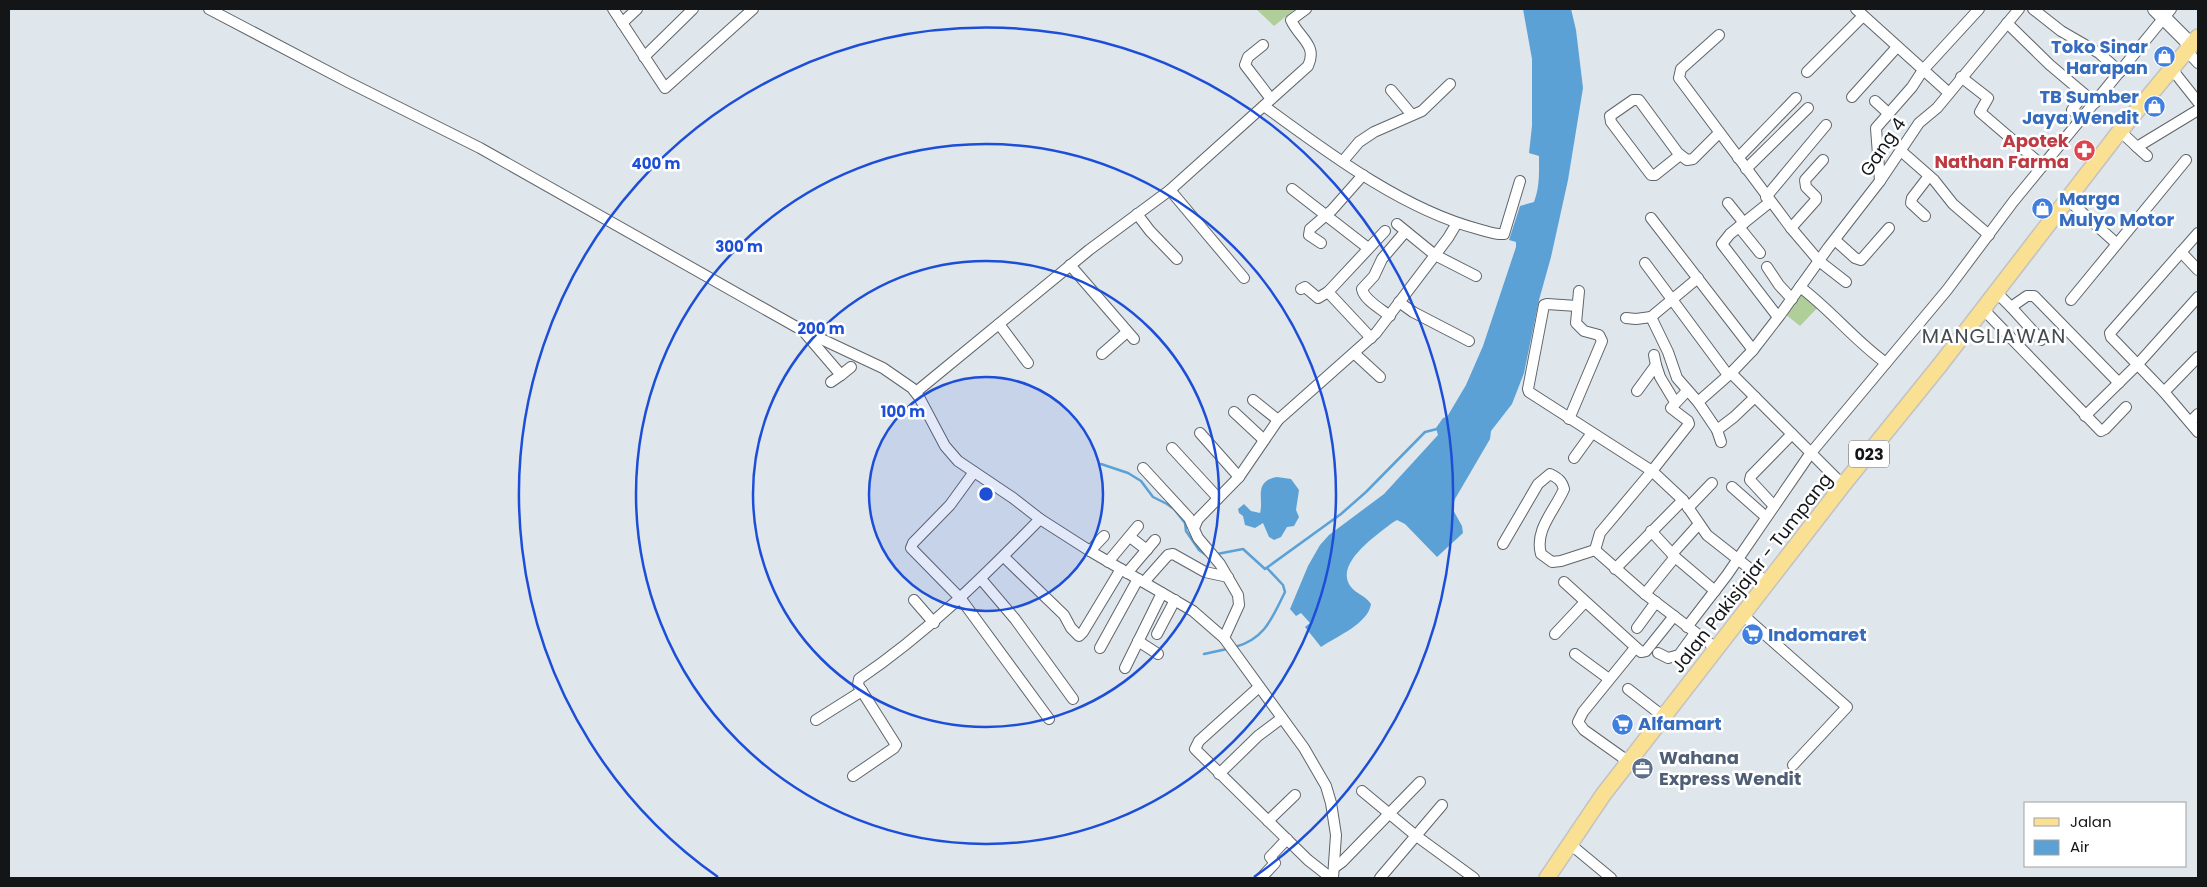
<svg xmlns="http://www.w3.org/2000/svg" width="2207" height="887" font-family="Poppins,sans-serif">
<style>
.green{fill:#b0ce9a}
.water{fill:#5ca1d5}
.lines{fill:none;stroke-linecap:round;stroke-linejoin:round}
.stream{stroke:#5ca1d5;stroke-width:2.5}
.street-casing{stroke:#5f656a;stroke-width:12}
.secondary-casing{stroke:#5f656a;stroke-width:16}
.primary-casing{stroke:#c2c2c3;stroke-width:18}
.street{stroke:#fff;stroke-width:10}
.secondary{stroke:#fff;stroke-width:14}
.primary{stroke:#fae092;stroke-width:15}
.ring{fill:none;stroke:#1d4ed8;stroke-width:2.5}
.labels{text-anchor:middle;stroke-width:5;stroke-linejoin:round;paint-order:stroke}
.shield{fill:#fff;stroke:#5a5b5d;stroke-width:1}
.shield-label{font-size:16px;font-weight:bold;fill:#131517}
.shop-label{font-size:18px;font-weight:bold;fill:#366cbe;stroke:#fff;text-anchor:start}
.health-label{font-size:18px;font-weight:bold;fill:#be3a42;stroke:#fff;text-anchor:end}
.street-label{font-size:18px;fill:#131517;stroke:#fff}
.service-label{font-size:18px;font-weight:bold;fill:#4e5e75;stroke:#fff;text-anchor:start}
.quarter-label{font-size:20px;letter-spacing:1px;fill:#474c52;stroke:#fff}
.centre{fill:#1d4ed8;stroke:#fff;stroke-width:2.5}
.ring-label{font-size:15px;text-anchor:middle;font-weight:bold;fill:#1d4ed8;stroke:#fff;stroke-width:5;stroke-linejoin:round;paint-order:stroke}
</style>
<rect width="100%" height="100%" fill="#dfe6ec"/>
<g class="green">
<polygon points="1256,9 1295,9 1274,26"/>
<polygon points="1800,291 1820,305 1800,326 1784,313"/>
</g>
<g class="water">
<path d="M1523 9H1571L1576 30 1583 88 1568 180 1551 257 1539 300 1524 373 1512 404 1491 431 1490 439 1455 499 1452 508 1462 526 1463 533 1437 557 1405 524 1397 520 1392 523C1377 535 1333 564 1351 587 1356 594 1365 595 1371 604 1368 624 1337 636 1321 647L1305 627 1310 623 1301 613 1296 616 1290 609 1308 566 1320 545 1329 535 1384 494 1438 435 1436 428 1443 418 1447 417 1466 385 1483 346 1516 247V242L1509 240 1520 206 1534 202C1540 186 1539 172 1539 156L1529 153 1532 126V59Z"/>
<path d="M1277 477 1291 479 1299 490 1296 510 1299 517 1294 526 1287 527 1281 537 1274 540 1269 537 1263 523 1255 528 1245 525 1243 516 1239 513 1238 509 1244 504 1251 511 1260 513C1264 499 1253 481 1277 477Z"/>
</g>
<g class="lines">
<g class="stream">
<polyline points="1101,464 1128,473 1141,481 1153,497 1167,504 1174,509 1185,523 1186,531 1199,550 1206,555"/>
<polyline points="1217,554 1243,549 1265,569 1341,514 1366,492 1425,432 1437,429"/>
<path d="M1235 647C1265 639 1272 618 1285 592L1283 585 1267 568"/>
<polyline points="1204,654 1227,649"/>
</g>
<defs>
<g id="street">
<polyline points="209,9 348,82 480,148 800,329 883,368 912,388 919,397 945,446 958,461 1013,498 1040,519 1090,551 1193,611 1224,638 1304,748 1326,786 1331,803 1336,835 1333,878"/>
<polyline points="613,9 665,88 753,9"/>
<polyline points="1856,9 1949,93"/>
<polyline points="2033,9 2061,31 2099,53 2120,72"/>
<polyline points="622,23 637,9"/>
<polyline points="2007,23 2050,65 2095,103"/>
<polyline points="1719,35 1681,69 1679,78 1791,228 1819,261 1846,282"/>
<polyline points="1263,45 1248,57 1245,65 1271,99"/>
<polyline points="2186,50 2198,63"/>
<polyline points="644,57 693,9"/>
<polyline points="2171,68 2198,102"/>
<polyline points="1807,72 1863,16"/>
<polyline points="1961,77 1988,98 1980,112 2043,166"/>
<polyline points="1391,90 1412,115"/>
<polyline points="1852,97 1897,47"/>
<polyline points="1875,101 1888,113"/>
<path d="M1264 106C1327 152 1402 209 1478 229 1486 231 1496 235 1504 234L1520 181"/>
<polyline points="2082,118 2072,110 2084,94"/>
<polyline points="2120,131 2137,147 2198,110"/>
<polyline points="2137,147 2147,156"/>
<polyline points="1901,151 1934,180 1953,204 1989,235"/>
<polyline points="1680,155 1655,175 1651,175 1611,122 1610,116 1633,100 1639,100 1678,153 1687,160 1693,159 1719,133"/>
<polyline points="1738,158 1796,98"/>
<polyline points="1343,161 1359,142 1374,132 1422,111 1450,84"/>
<polyline points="1746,169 1808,108"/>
<polyline points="1880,181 1876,128 1912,87 1923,70 1979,9"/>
<polyline points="1292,189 1368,248"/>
<polyline points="1170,190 1244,278"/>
<polyline points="1766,197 1826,125"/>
<polyline points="2067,199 2116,243"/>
<polyline points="1770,202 1730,234 1722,244 1778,317"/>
<polyline points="1728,203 1744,223"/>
<polyline points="1137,214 1150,231 1177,259"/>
<polyline points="1925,216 1911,203 1912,198 1929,176"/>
<polyline points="1651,218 1753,350"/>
<polyline points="1397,224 1435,255 1476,276"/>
<polyline points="1739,227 1760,253"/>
<polyline points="1791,228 1816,200 1816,197 1806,187 1805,180 1823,160"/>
<polyline points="2198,233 2110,333 2111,337 2164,392 2198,432"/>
<polyline points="1835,240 1855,258 1861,260 1889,228"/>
<polyline points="1321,243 1309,235 1310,229 1332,210 1363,175"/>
<polyline points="2181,252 2198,270"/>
<polyline points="1645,263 1728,375"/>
<polyline points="1070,265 1134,339"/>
<polyline points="1767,267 1779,285 1792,299"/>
<path d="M1800 287C1831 310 1855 341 1886 363"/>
<polyline points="1301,289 1305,287 1318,298 1328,292"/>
<polyline points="1996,292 2011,307 2027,296 2034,296 2119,383"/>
<polyline points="2071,300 2186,160"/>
<polyline points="1399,302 1413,312 1469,341"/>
<polyline points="1577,306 1547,304 1544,305 1528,389 1529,392 1652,471 1683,500 1707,535 1768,583"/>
<polyline points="2011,307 2041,340"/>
<polyline points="1983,309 2101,431 2105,429 2126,407"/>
<path d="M1390 316C1381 309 1364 300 1362 289L1374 276 1382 259 1405 232"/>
<polyline points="1651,317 1698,278"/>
<polyline points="1626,318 1636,319 1651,317 1668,352 1677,378 1698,402 1731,373"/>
<polyline points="999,324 1028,363"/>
<polyline points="805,333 841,375 831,382"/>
<polyline points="1371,338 1328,292 1385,231"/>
<polyline points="1102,354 1127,332"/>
<polyline points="1355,354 1380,377"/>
<polyline points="1654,355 1656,365"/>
<polyline points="841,375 851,367"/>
<polyline points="1637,391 1656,365 1660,377 1675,402"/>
<path d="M916 392 1089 250 1170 190 1308 66C1318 45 1299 38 1291 20L1306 9"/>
<polyline points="2164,392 2198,357"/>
<polyline points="1253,400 1278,420"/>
<polyline points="1698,402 1717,430 1721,442"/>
<polyline points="1234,412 1264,440"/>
<polyline points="2085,416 2138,364 2198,297"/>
<polyline points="1569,419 1602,341 1599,335 1584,331 1576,323 1579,291"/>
<polyline points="2190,422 2198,414"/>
<polyline points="1717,430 1734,417 1755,397"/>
<polyline points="1200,433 1239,477"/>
<polyline points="1172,448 1218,498"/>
<polyline points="1574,458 1592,433"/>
<polyline points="1143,468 1189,518 1198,538 1220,564 1238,595 1239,605 1224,638"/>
<polyline points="974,472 950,505 913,543 911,548 961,599 1049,719"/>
<polyline points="1843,485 1731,373 1753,350 1780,315 1828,248 1880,181 1919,123 1937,108 2019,9"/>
<polyline points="1732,487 1766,517"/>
<polyline points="1774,506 1750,480 1751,476 1792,434"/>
<polyline points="1688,508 1712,483"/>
<polyline points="1194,528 1198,519 1239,477 1278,420 1376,333 1448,238 1457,223"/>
<polyline points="1651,531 1675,557 1715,591"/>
<polyline points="1130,537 1147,550"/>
<path d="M1503 544 1538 484 1550 474C1558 478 1562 481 1564 489 1555 510 1534 530 1541 554L1552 562 1561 561 1595 550"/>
<polyline points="1595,550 1600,533 1652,471 1689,424 1688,421 1671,408 1687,391"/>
<polyline points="1595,550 1645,594 1717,649"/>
<polyline points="1090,551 1104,536"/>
<polyline points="1672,554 1699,524"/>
<polyline points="1004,557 1064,615 1071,628 1079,636 1083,632 1121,569"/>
<polyline points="1108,562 1138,526"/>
<polyline points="1615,569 1683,500"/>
<polyline points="1127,573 1155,540"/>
<polyline points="981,579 1015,619 1073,699"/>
<polyline points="1144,582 1168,555 1173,554 1205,572 1228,577"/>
<polyline points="1564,582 1641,652 1646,651 1674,616"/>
<polyline points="1645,594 1675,557"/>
<polyline points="914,600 934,623"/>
<polyline points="1743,615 1847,707 1793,765"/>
<polyline points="1687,627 1727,575 1810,454 1947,290 2013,202 2171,9"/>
<polyline points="1637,628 1656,602"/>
<polyline points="1157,634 1175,600"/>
<polyline points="1555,634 1585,602"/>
<polyline points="1138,641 1158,654"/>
<polyline points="1100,648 1138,579"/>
<polyline points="1658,653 1668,658 1679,655 1695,633"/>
<polyline points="1575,654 1609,679"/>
<polyline points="1125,668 1162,593"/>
<polyline points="1259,687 1199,741 1195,749 1308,860 1331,878"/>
<polyline points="1628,689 1664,717"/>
<polyline points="816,720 862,691"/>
<polyline points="1629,762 1584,730 1578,722 1583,712 1635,648"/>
<polyline points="1219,774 1258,736 1282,718"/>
<path d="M853 776 894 748 896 745 858 685 859 679C927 633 983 577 1040 519"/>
<polyline points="1362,791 1415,835 1474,878"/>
<polyline points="1268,821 1295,795"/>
<polyline points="1570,844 1611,878"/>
<polyline points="1335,867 1342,862 1420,782"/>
<polyline points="1261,878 1275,863 1270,857 1287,839"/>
<polyline points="1380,878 1442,805"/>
</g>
<polyline id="secondary" points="2155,9 2191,45"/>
<polyline id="primary" points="1547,878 1603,795 1843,485 1940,365 2120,131 2198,37"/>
</defs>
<use href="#street" class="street-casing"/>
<use href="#secondary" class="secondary-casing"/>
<use href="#primary" class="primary-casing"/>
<use href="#street" class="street"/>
<use href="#secondary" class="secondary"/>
<use href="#primary" class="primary"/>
</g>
<circle cx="986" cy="494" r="117" fill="#1d4ed8" fill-opacity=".12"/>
<g class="ring">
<circle cx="986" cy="494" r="117"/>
<circle cx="986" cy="494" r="233"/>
<circle cx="986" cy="494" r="350"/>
<path d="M718 877A467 467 0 1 1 1254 877"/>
</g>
<defs>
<symbol id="shop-disc" viewBox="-11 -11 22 22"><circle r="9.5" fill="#3f7fe0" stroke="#fff"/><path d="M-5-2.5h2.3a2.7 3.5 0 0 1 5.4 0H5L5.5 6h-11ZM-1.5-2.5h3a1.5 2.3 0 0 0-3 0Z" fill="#fff"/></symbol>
<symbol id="pharmacy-disc" viewBox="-11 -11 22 22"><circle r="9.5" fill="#e0444e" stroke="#fff"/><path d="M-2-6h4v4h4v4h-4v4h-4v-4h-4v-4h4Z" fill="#fff"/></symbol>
<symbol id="supermarket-disc" viewBox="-11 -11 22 22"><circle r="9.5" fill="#3f7fe0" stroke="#fff"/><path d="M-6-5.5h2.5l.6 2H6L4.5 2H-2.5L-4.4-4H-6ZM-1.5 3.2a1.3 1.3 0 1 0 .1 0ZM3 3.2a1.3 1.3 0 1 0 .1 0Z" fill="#fff"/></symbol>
<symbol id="office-disc" viewBox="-11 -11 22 22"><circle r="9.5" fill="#5c6f8a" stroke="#fff"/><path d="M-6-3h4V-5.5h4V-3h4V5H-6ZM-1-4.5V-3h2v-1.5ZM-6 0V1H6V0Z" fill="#fff"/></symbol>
</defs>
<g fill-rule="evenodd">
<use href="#shop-disc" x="2152" y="44" width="25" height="25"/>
<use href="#shop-disc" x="2142" y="94" width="25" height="25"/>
<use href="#pharmacy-disc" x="2072" y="138" width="25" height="25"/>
<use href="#shop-disc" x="2030" y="196" width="25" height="25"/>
<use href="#supermarket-disc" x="1740" y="622" width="25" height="25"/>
<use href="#supermarket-disc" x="1610" y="712" width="25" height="25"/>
<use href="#office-disc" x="1630" y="756" width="25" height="25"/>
</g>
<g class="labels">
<rect class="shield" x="1849" y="440.5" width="40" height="27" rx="4"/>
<g class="shield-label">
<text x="1869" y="460">023</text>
</g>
<g class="shop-label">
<text x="2148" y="53" text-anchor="end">Toko Sinar<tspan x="2148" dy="21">Harapan</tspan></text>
<text x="2139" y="103" text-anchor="end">TB Sumber<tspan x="2139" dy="21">Jaya Wendit</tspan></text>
<text x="2059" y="205">Marga<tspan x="2059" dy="21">Mulyo Motor</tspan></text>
<text x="1768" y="641">Indomaret</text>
<text x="1638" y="730">Alfamart</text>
</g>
<g class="health-label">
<text x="2069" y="147">Apotek<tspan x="2069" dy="21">Nathan Farma</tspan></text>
</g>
<g class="street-label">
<text transform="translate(1883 147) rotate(-56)" y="6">Gang 4</text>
<text transform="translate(1752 573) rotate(-52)" y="6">Jalan Pakisjajar - Tumpang</text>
</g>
<g class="service-label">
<text x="1659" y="764">Wahana<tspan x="1659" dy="21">Express Wendit</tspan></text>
</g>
<g class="quarter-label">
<text x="1994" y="343">MANGLIAWAN</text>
</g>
</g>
<circle cx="986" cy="494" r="8" class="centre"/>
<g class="ring-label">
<text x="656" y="169">400 m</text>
<text x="739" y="252">300 m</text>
<text x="821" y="334">200 m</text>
<text x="903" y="417">100 m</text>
</g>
<rect width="2207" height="887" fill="none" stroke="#131517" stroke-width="20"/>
<rect x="2024" y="802" width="162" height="65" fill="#ffffff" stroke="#a1a1a2"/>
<rect x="2034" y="818" width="25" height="8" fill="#fae092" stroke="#a1a1a2"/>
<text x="2070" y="827" font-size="15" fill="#131517">Jalan</text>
<rect x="2034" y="840" width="25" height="15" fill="#5ca1d5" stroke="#a1a1a2"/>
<text x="2070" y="852" font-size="15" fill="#131517">Air</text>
</svg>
